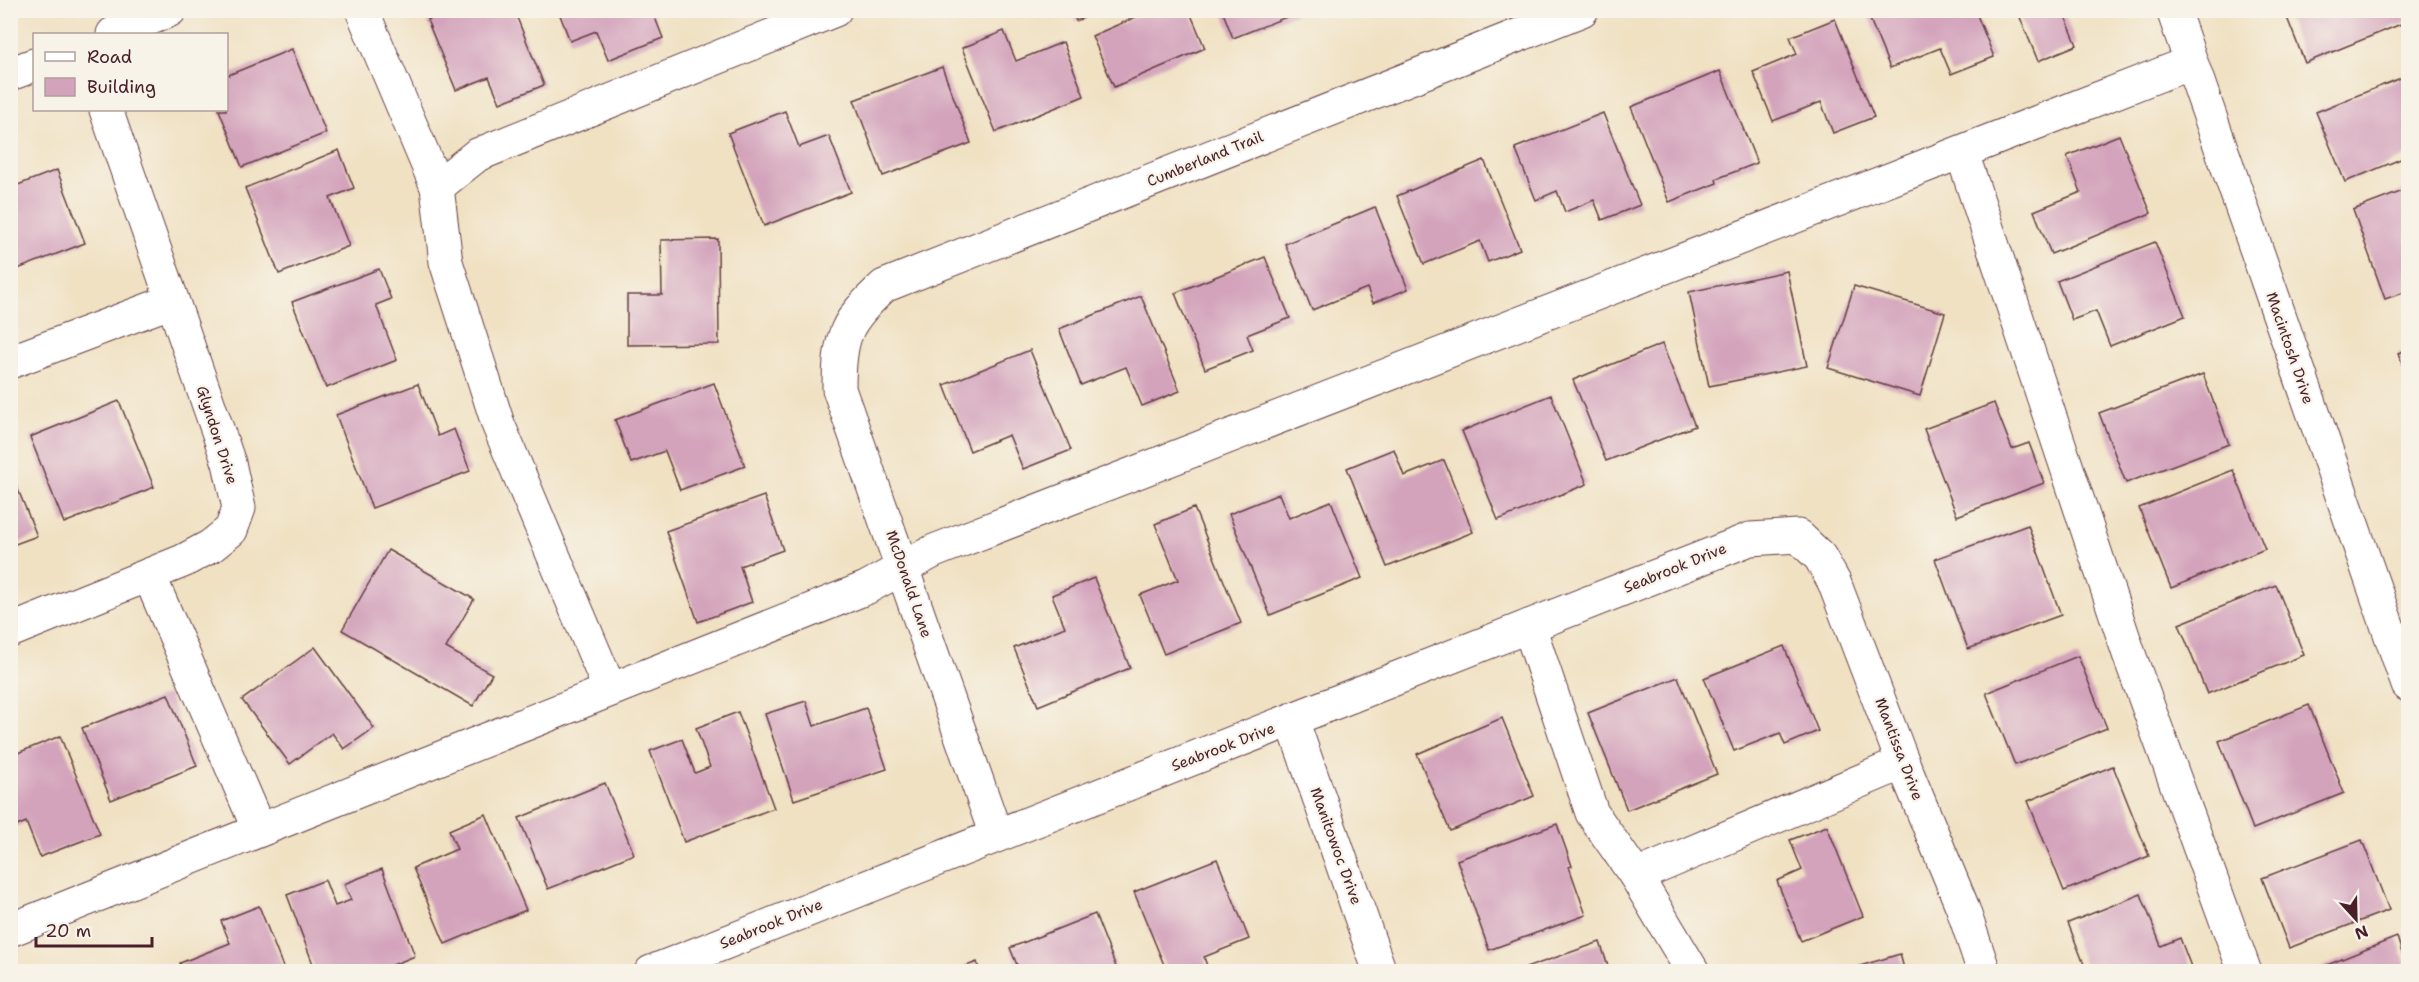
<svg xmlns="http://www.w3.org/2000/svg" width="2419" height="982" font-family="'Shantell Sans',sans-serif">
<style>
.building{fill:#d3a3bb}
.lines{fill:none;stroke-linecap:round;stroke-linejoin:round}
.minor-casing{stroke:#633c42;stroke-width:35}
.minor{stroke:#fff;stroke-width:33}
.labels{text-anchor:middle;stroke-width:4.5;stroke-linejoin:round;paint-order:stroke}
.street-label{font-size:15px;fill:#4a1f2b;stroke:#f7f3e8}
</style>
<rect width="100%" height="100%" fill="#f7f3e8"/>
<filter id="ink" filterUnits="userSpaceOnUse"><feTurbulence type="fractalNoise" baseFrequency=".0167" numOctaves="2"/><feDisplacementMap in="SourceGraphic" scale="12" xChannelSelector="R" yChannelSelector="G"/><feConvolveMatrix kernelMatrix="1 2 1 2 8 2 1 2 1" color-interpolation-filters="sRGB"/></filter>
<filter id="wash" filterUnits="userSpaceOnUse"><feTurbulence type="fractalNoise" baseFrequency=".008" numOctaves="4" result="noise"/><feDisplacementMap in="SourceGraphic" scale="24" xChannelSelector="R" yChannelSelector="G"/><feGaussianBlur stdDeviation="1.35" result="paint"/><feColorMatrix in="noise" values="0 0 0 0 0 0 0 0 0 0 0 0 0 0 0 0 0 1.4 0 .05"/><feComposite in="paint" operator="in"/></filter>
<g filter="url(#wash)">
<rect width="100%" height="100%" fill="#f0e1c3"/>
<g id="blocks">
<g class="building">
<polygon points="449,10 514,10 544,85 500,103 489,77 456,90 427,20"/>
<polygon points="558,10 652,10 663,38 608,60 596,31 570,41"/>
<polygon points="1072,10 1101,10 1101,11 1076,21"/>
<polygon points="1144,10 1189,10 1205,48 1114,87 1092,36 1145,13"/>
<polygon points="1222,10 1302,10 1302,11 1233,38"/>
<polygon points="1871,10 1975,10 1994,57 1951,74 1940,48 1890,68 1867,12"/>
<polygon points="2017,10 2078,10 2065,16 2077,45 2038,61"/>
<polygon points="2284,10 2401,10 2406,22 2305,63"/>
<polygon points="1835,19 1874,117 1833,133 1821,102 1773,121 1753,72 1797,54 1790,37"/>
<polygon points="1004,31 1016,61 1063,42 1084,96 996,132 962,48"/>
<polygon points="292,49 326,133 242,167 219,110 226,110 226,76"/>
<polygon points="942,67 971,143 883,176 854,100"/>
<polygon points="1720,71 1757,163 1716,179 1717,183 1669,202 1631,107"/>
<polygon points="2408,75 2408,156 2345,182 2316,112"/>
<polygon points="785,111 799,147 829,136 851,192 764,226 728,133"/>
<polygon points="1603,113 1640,205 1602,220 1594,200 1565,212 1557,191 1536,200 1515,148"/>
<polygon points="2119,135 2151,213 2051,254 2034,211 2081,192 2067,156"/>
<polygon points="339,150 354,188 330,198 349,246 279,274 245,188"/>
<polygon points="1484,160 1520,249 1488,262 1480,241 1424,264 1397,196"/>
<polygon points="57,170 85,243 10,272 10,188"/>
<polygon points="2408,189 2408,291 2385,299 2353,210"/>
<polygon points="1375,207 1408,289 1373,303 1367,288 1312,310 1285,244"/>
<polygon points="718,239 719,344 627,345 627,295 662,295 661,240"/>
<polygon points="2155,242 2185,316 2110,346 2096,311 2072,320 2057,281"/>
<polygon points="1265,257 1290,318 1247,335 1253,350 1205,369 1175,293"/>
<polygon points="379,269 391,299 376,305 397,360 326,388 292,302"/>
<polygon points="1787,271 1807,366 1709,386 1689,292"/>
<polygon points="1854,286 1945,313 1920,396 1828,368"/>
<polygon points="1141,296 1180,391 1142,406 1126,367 1081,385 1059,329"/>
<polygon points="1662,344 1695,426 1606,461 1573,380"/>
<polygon points="2408,349 2408,379 2398,353"/>
<polygon points="1030,350 1071,450 1023,469 1009,435 970,451 944,385"/>
<polygon points="2203,374 2229,444 2126,483 2099,413"/>
<polygon points="714,383 745,466 680,490 665,451 631,463 615,420"/>
<polygon points="418,384 438,436 454,429 470,471 372,508 336,415"/>
<polygon points="1551,395 1587,484 1498,520 1462,431"/>
<polygon points="119,401 154,487 64,523 30,437"/>
<polygon points="1994,403 2012,449 2029,443 2044,483 1957,516 1924,429"/>
<polygon points="1394,449 1404,476 1444,460 1473,532 1387,567 1347,468"/>
<polygon points="10,470 37,536 10,546"/>
<polygon points="2233,470 2265,549 2171,588 2139,508"/>
<polygon points="1279,494 1289,518 1331,501 1362,578 1270,615 1229,514"/>
<polygon points="764,496 783,550 740,566 752,602 698,622 666,531"/>
<polygon points="1194,508 1241,623 1164,654 1140,595 1178,580 1155,524"/>
<polygon points="2028,525 2061,615 1968,649 1935,559"/>
<polygon points="388,550 474,599 446,648 492,674 473,706 342,630"/>
<polygon points="1094,578 1130,668 1038,706 1014,648 1065,627 1052,595"/>
<polygon points="2276,585 2304,655 2207,694 2179,624"/>
<polygon points="1784,646 1818,731 1785,745 1780,733 1734,751 1704,678"/>
<polygon points="315,647 374,728 344,749 332,733 290,764 242,700"/>
<polygon points="2078,656 2107,728 2015,765 1986,693"/>
<polygon points="1678,677 1717,774 1627,810 1588,713"/>
<polygon points="168,694 197,766 111,800 82,728"/>
<polygon points="806,701 814,726 866,708 887,769 794,800 765,714"/>
<polygon points="2309,705 2344,793 2253,829 2219,741"/>
<polygon points="738,712 774,808 684,842 650,751 682,739 695,773 710,767 696,728"/>
<polygon points="1502,718 1534,796 1450,831 1417,754"/>
<polygon points="60,736 100,834 40,857 26,822 10,829 10,756"/>
<polygon points="2113,766 2149,856 2064,891 2028,801"/>
<polygon points="605,783 634,854 548,889 519,818"/>
<polygon points="486,814 526,910 445,944 413,868 457,849 449,830"/>
<polygon points="1557,824 1572,866 1569,867 1586,915 1489,950 1457,860"/>
<polygon points="1827,826 1863,916 1801,941 1777,881 1802,870 1790,840"/>
<polygon points="2362,840 2389,910 2289,948 2262,878"/>
<polygon points="1217,859 1249,939 1204,957 1209,972 1167,972 1134,892"/>
<polygon points="382,869 415,956 375,972 316,972 287,895 325,880 335,906 351,900 344,884"/>
<polygon points="2141,894 2161,946 2180,938 2193,972 2087,972 2068,923"/>
<polygon points="259,906 285,972 183,972 180,963 230,943 221,921"/>
<polygon points="1095,914 1118,972 1020,972 1010,948"/>
<polygon points="2397,937 2408,972 2312,972 2312,971"/>
<polygon points="1600,942 1610,972 1517,972 1517,971"/>
<polygon points="1900,954 1905,972 1843,972 1843,971"/>
<polygon points="977,962 980,972 953,972 953,971"/>
</g>
</g>
</g>
<g filter="url(#ink)">
<use href="#blocks" fill-opacity="0" stroke="#633c42" stroke-width="1.5"/>
<g class="lines">
<defs>
<g id="minor">
<polyline points="362,10 437,187 446,262 498,424 610,690"/>
<polyline points="2173,10 2408,685"/>
<polyline points="113,34 170,10"/>
<polyline points="10,74 34,65"/>
<polyline points="1962,153 2130,657 2245,972"/>
<polyline points="437,187 477,155 835,10"/>
<polyline points="10,362 172,301"/>
<polyline points="149,575 259,830"/>
<polyline points="1529,626 1592,813 1636,876"/>
<polyline points="10,631 183,561 211,546 231,530 239,508 229,463 106,110"/>
<polyline points="1292,720 1380,972"/>
<path d="M996 835 839 389C839 336 845 322 884 286L1582 10"/>
<polyline points="10,930 866,588 934,551 2190,63"/>
<polyline points="651,972 1750,539 1798,536 1820,557 1834,582 1903,763 1962,906 1984,972"/>
<polyline points="1693,972 1636,876 1903,763"/>
</g>
</defs>
<use href="#minor" class="minor-casing"/>
<use href="#minor" class="minor"/>
</g>
</g>
<g class="labels">
<g class="street-label">
<text transform="translate(1205 159) rotate(-22)" y="5">Cumberland Trail</text>
<text transform="translate(2290 348) rotate(71)" y="5">Macintosh Drive</text>
<text transform="translate(217 435) rotate(72)" y="5">Glyndon Drive</text>
<text transform="translate(1675 568) rotate(-22)" y="5">Seabrook Drive</text>
<text transform="translate(909 584) rotate(71)" y="5">McDonald Lane</text>
<text transform="translate(1223 747) rotate(-21)" y="5">Seabrook Drive</text>
<text transform="translate(1899 749) rotate(69)" y="5">Mantissa Drive</text>
<text transform="translate(1336 846) rotate(70)" y="5">Manitowoc Drive</text>
<text transform="translate(771 924) rotate(-22)" y="5">Seabrook Drive</text>
</g>
</g>
<rect width="2419" height="982" fill="none" stroke="#f7f3e8" stroke-width="36"/>
<rect x="33" y="33" width="195" height="78" fill="#f7f3e8" stroke="#b29e9c" stroke-width="1.5"/>
<rect x="45" y="52" width="30" height="9" fill="#ffffff" stroke="#b29e9c" stroke-width="1.5"/>
<text x="87" y="63" font-size="18" fill="#4a1f2b">Road</text>
<rect x="45" y="78" width="30" height="18" fill="#d3a3bb" stroke="#b29e9c" stroke-width="1.5"/>
<text x="87" y="93" font-size="18" fill="#4a1f2b">Building</text>
<g transform="translate(2356 919) rotate(158)" stroke="#f7f3e8" stroke-width="4.5" paint-order="stroke">
<path d="M0-4.5L10 22L0 15L-10 22Z" fill="#4a1f2b"/>
<text y="-9" font-size="16" font-weight="bold" text-anchor="middle" fill="#4a1f2b">N</text>
</g>
<path d="M36 937v9h116v-9" fill="none" stroke="#4a1f2b" stroke-width="3"/>
<text x="45" y="937" font-size="18" fill="#4a1f2b" stroke="#f7f3e8" stroke-width="4.5" paint-order="stroke">20 m</text>
</svg>
